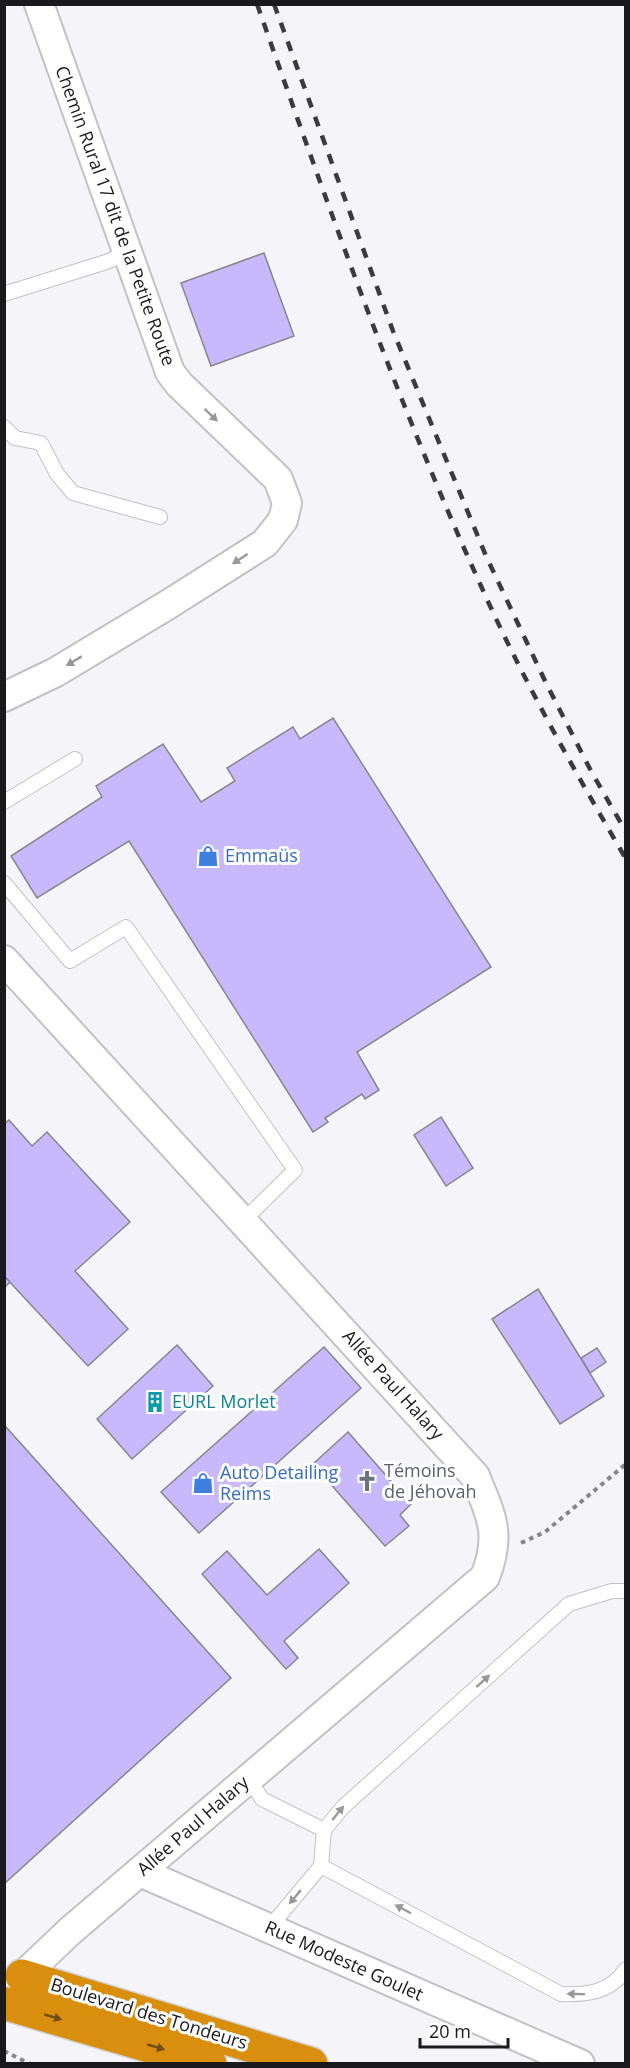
<svg xmlns="http://www.w3.org/2000/svg" width="630" height="2068" font-family="'Open Sans',sans-serif">
<style>
.building{fill:#c7b9fc;stroke:#87878b;stroke-width:1.5}
.lines{fill:none;stroke-linecap:round;stroke-linejoin:round}
.lane-casing{stroke:#c2c2c6;stroke-width:16}
.street-casing{stroke:#c2c2c6;stroke-width:32}
.highway-casing{stroke:#d1d1d1;stroke-width:36}
.path{stroke:#868689;stroke-width:4;stroke-dasharray:4.5 4.5;stroke-linecap:butt}
.lane{stroke:#fff;stroke-width:14}
.street{stroke:#fff;stroke-width:28}
.highway{stroke:#da8e0d;stroke-width:33}
.rail{stroke:#3b3a3d;stroke-width:4.5;stroke-dasharray:10 10;stroke-linecap:butt}
.oneway{fill:#989898}
.oneway2{fill:#704e15}
.labels{text-anchor:middle;stroke-width:6;stroke-linejoin:round;paint-order:stroke}
.street-label{font-size:18px;fill:#1a191b;stroke:#fff}
.shop-label{font-size:18px;fill:#366cbe;stroke:#fff;text-anchor:start}
.culture-label{font-size:18px;fill:#0d838f;stroke:#fff;text-anchor:start}
.worship-label{font-size:18px;fill:#5b616d;stroke:#fff;text-anchor:start}
</style>
<rect width="100%" height="100%" fill="#f5f5f9"/>
<g class="building">
<polygon points="264,253 294,336 211,366 181,283"/>
<polygon points="333,718 491,967 357,1052 379,1090 365,1099 362,1094 325,1118 328,1122 313,1132 129,841 37,898 11,856 102,797 96,786 163,744 201,802 235,781 227,768 293,727 300,739"/>
<polygon points="441,1117 473,1168 446,1186 414,1135"/>
<polygon points="9,1120 32,1146 47,1132 130,1222 75,1271 128,1329 88,1366 4,1276 4,1124"/>
<polygon points="4,1276 10,1282 4,1288"/>
<polygon points="538,1289 604,1396 560,1424 492,1319"/>
<polygon points="177,1345 213,1386 132,1459 97,1419"/>
<polygon points="324,1347 361,1388 199,1533 161,1492"/>
<polygon points="597,1348 606,1362 590,1373 581,1358"/>
<polygon points="6,1427 231,1678 5,1883 4,1428"/>
<polygon points="348,1432 411,1504 400,1515 409,1526 385,1546 313,1464"/>
<polygon points="319,1549 349,1583 284,1641 298,1658 286,1669 202,1574 227,1551 267,1595"/>
</g>
<g class="lines">
<defs>
<g id="lane">
<polyline points="4,294 106,262 128,253"/>
<polyline points="4,427 15,438 41,443 57,474 73,493 160,517"/>
<polyline points="4,802 75,759"/>
<polyline points="4,883 70,961 126,927 295,1170 243,1221"/>
<polyline points="249,1779 262,1799 324,1830"/>
<path d="M321 1866 561 1994C587 1995 610 1993 626 1969"/>
<polyline points="269,1928 321,1866 324,1830 343,1807 569,1604 612,1591 626,1591"/>
</g>
<g id="street">
<polyline points="4,697 56,672 169,604 265,543 283,520 287,503 278,479 179,384 170,372 39,4"/>
<path d="M4 960 475 1476C491 1516 502 1533 485 1577L70 1931 8 1990"/>
<polyline points="140,1872 580,2064"/>
</g>
<g id="highway">
<polyline points="22,1976 311,2064"/>
<polyline points="4,2003 210,2064"/>
</g>
</defs>
<use href="#lane" class="lane-casing"/>
<use href="#street" class="street-casing"/>
<use href="#highway" class="highway-casing"/>
<g class="path">
<polyline points="521,1543 545,1532 626,1464"/>
<polyline points="4,2051 30,2064"/>
</g>
<use href="#lane" class="lane"/>
<use href="#street" class="street"/>
<use href="#highway" class="highway"/>
<g class="rail">
<path d="M257 4C326 200 395 397 481 586 523 680 574 770 626 859"/>
<polyline points="274,4 393,331 486,556 546,683 591,771 626,832"/>
</g>
</g>
<defs><path id="oneway-solid" d="M-6-.8H1V-3.2L6.5 0L1 3.2V.8H-6Z" transform="scale(1.5)"/></defs>
<g class="oneway">
<use href="#oneway-solid" transform="translate(211 415) rotate(44)"/>
<use href="#oneway-solid" transform="translate(240 559) rotate(147)"/>
<use href="#oneway-solid" transform="translate(74 661) rotate(149)"/>
<use href="#oneway-solid" transform="translate(483 1681) rotate(-42)"/>
<use href="#oneway-solid" transform="translate(338 1813) rotate(-51)"/>
<use href="#oneway-solid" transform="translate(295 1897) rotate(130)"/>
<use href="#oneway-solid" transform="translate(403 1909) rotate(-152)"/>
<use href="#oneway-solid" transform="translate(576 1994) rotate(-179)"/>
</g>
<g class="oneway2">
<use href="#oneway-solid" transform="translate(53 2017) rotate(16)"/>
<use href="#oneway-solid" transform="translate(156 2047) rotate(16)"/>
</g>
<defs>
<symbol id="shop-bare" viewBox="-9 -9 18 18"><path d="M-5-2.5h2.3a2.7 3.5 0 0 1 5.4 0H5L5.5 6h-11ZM-1.5-2.5h3a1.5 2.3 0 0 0-3 0Z" fill="#3f7fe0" stroke="#fff" stroke-width="2.5" paint-order="stroke"/></symbol>
<symbol id="building-bare" viewBox="-9 -9 18 18"><path d="M-4-6H4V6H1V3H-1V6H-4ZM-2.5-4.3h1.7v1.8h-1.7ZM.8-4.3h1.7v1.8H.8ZM-2.5-1h1.7V.8h-1.7ZM.8-1h1.7V.8H.8Z" fill="#0f9aa8" stroke="#fff" stroke-width="2.5" paint-order="stroke"/></symbol>
<symbol id="church-bare" viewBox="-9 -9 18 18"><path d="M-1.2-6h2.4v3.5h3.3v2.4h-3.3V6h-2.4V-.1h-3.3v-2.4h3.3Z" fill="#6b7280" stroke="#fff" stroke-width="2.5" paint-order="stroke"/></symbol>
</defs>
<g fill-rule="evenodd">
<use href="#shop-bare" x="193" y="841" width="30" height="30"/>
<use href="#building-bare" x="140" y="1387" width="30" height="30"/>
<use href="#church-bare" x="352" y="1466" width="30" height="30"/>
<use href="#shop-bare" x="188" y="1468" width="30" height="30"/>
</g>
<g class="labels">
<g class="street-label">
<text transform="translate(115 216) rotate(70)" y="6">Chemin Rural 17 dit de la Petite Route</text>
<text transform="translate(393 1385) rotate(48)" y="6">Allée Paul Halary</text>
<text transform="translate(193 1826) rotate(-41)" y="6">Allée Paul Halary</text>
<text transform="translate(344 1961) rotate(24)" y="6">Rue Modeste Goulet</text>
<text transform="translate(149 2014) rotate(17)" y="6">Boulevard des Tondeurs</text>
</g>
<g class="shop-label">
<text x="225" y="862">Emmaüs</text>
<text x="220" y="1479">Auto Detailing<tspan x="220" dy="21">Reims</tspan></text>
</g>
<g class="culture-label">
<text x="172" y="1408">EURL Morlet</text>
</g>
<g class="worship-label">
<text x="384" y="1477">Témoins<tspan x="384" dy="21">de Jéhovah</tspan></text>
</g>
</g>
<rect width="630" height="2068" fill="none" stroke="#1a191b" stroke-width="12"/>
<path d="M420 2038v9h88v-9" fill="none" stroke="#1a191b" stroke-width="3"/>
<text x="429" y="2038" font-size="18" fill="#1a191b" stroke="#ffffff" stroke-width="4.5" paint-order="stroke">20 m</text>
</svg>
